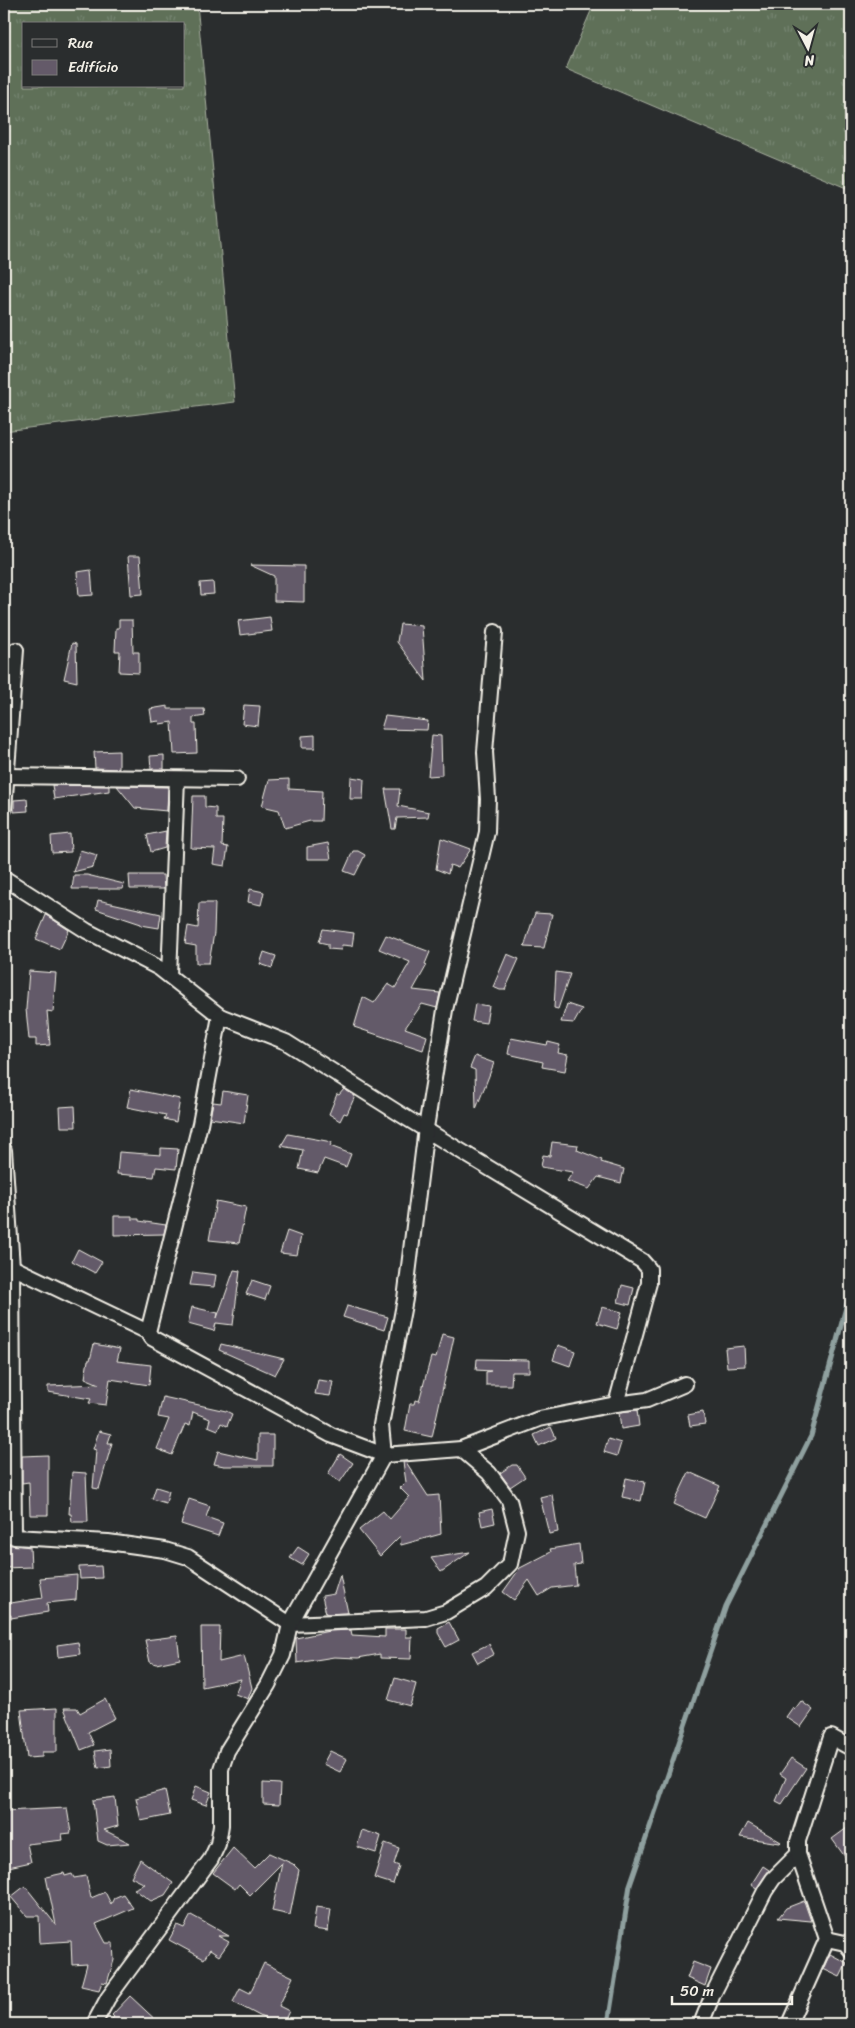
<svg xmlns="http://www.w3.org/2000/svg" width="855" height="2028" font-family="Sriracha,sans-serif">
<style>
.grass{fill:url(#grass-tufts);stroke:#a9b0a0;fill-rule:evenodd}
.lines{fill:none;stroke-linecap:round;stroke-linejoin:round}
.stream{stroke:#8fa09f;stroke-width:5}
.building{fill:#645a69;stroke:#f4f1e8}
.minor-casing{stroke:#f4f1e8;stroke-width:18}
.minor{stroke:#2a2d2e;stroke-width:14}
</style>
<defs>
<pattern id="grass-tufts" width="24" height="20" patternUnits="userSpaceOnUse" patternTransform="scale(1.25)"><rect width="24" height="20" fill="#5e7059"/><path d="M3 7l-1-3M5 7V3M7 7l1-3M15 17l-1-3M17 17v-4M19 17l1-3" fill="none" stroke="#768571"/></pattern>
</defs>
<rect width="100%" height="100%" fill="#2a2d2e"/>
<filter id="ink" filterUnits="userSpaceOnUse"><feTurbulence type="fractalNoise" baseFrequency=".02" numOctaves="2"/><feDisplacementMap in="SourceGraphic" scale="10" xChannelSelector="R" yChannelSelector="G"/><feConvolveMatrix kernelMatrix="1 2 1 2 8 2 1 2 1" color-interpolation-filters="sRGB"/></filter>
<g filter="url(#ink)">
<g class="grass">
<path d="M4 4H197L235 402 4 431ZM24 24H184V86H24Z"/>
<polygon points="594,4 851,4 851,190 566,69"/>
</g>
<g class="lines">
<polyline class="stream" points="608,2024 630,1885 726,1606 811,1436 851,1289"/>
</g>
<g class="building">
<polygon points="128,556 140,556 143,594 131,595"/>
<polygon points="250,565 304,566 304,602 274,601 274,576"/>
<polygon points="91,570 93,595 79,596 77,572"/>
<polygon points="213,582 214,594 201,595 200,583"/>
<polygon points="270,617 272,631 240,635 238,621"/>
<polygon points="119,620 132,620 133,652 139,652 139,673 119,672 120,651 115,651 116,628 119,628"/>
<polygon points="400,624 422,626 426,681 397,642"/>
<polygon points="72,643 76,644 77,682 64,679"/>
<polygon points="244,705 260,706 258,726 242,724"/>
<polygon points="168,706 168,709 204,709 205,716 193,718 193,724 196,724 197,753 174,754 172,722 160,724 159,721 152,722 150,709"/>
<polygon points="385,716 428,721 427,730 381,729"/>
<polygon points="315,735 315,748 302,748 302,736"/>
<polygon points="432,735 441,736 442,775 428,776"/>
<polygon points="119,751 119,769 95,768 94,752"/>
<polygon points="164,755 164,769 151,769 150,756"/>
<polygon points="351,777 364,779 363,799 350,799"/>
<polygon points="289,779 289,789 322,791 321,821 310,821 285,828 279,810 262,806 269,780"/>
<polygon points="52,785 109,786 109,791 54,799"/>
<polygon points="117,786 168,787 167,811 135,808"/>
<polygon points="385,789 400,789 398,806 429,812 428,817 397,818 395,829 392,829"/>
<polygon points="193,796 205,796 205,807 216,808 216,819 223,819 222,846 228,847 225,866 213,864 215,849 191,848"/>
<polygon points="27,799 28,811 14,812 14,800"/>
<polygon points="166,831 165,848 151,852 147,835"/>
<polygon points="70,834 71,852 52,853 51,836"/>
<polygon points="441,838 471,849 458,868 450,865 448,874 436,869"/>
<polygon points="328,843 331,859 307,859 307,847"/>
<polygon points="80,850 97,855 93,867 73,872"/>
<polygon points="353,851 358,851 365,855 355,875 344,871"/>
<polygon points="74,875 87,875 124,884 123,889 72,889"/>
<polygon points="129,875 163,875 164,889 130,889"/>
<polygon points="250,889 264,892 261,905 248,902"/>
<polygon points="98,900 161,914 159,928 141,925 141,924 96,909"/>
<polygon points="199,903 215,903 214,933 209,963 196,963 196,946 185,944 188,926 198,928"/>
<polygon points="535,913 552,914 544,948 524,947"/>
<polygon points="46,915 69,930 60,949 36,939"/>
<polygon points="323,929 354,933 352,946 342,945 341,950 328,949 328,944 319,942"/>
<polygon points="386,935 430,952 425,964 427,965 413,990 440,993 437,1008 422,1004 405,1028 427,1036 423,1050 354,1027 363,997 374,1003 388,984 395,988 410,962 379,949"/>
<polygon points="264,952 276,956 272,968 260,964"/>
<polygon points="507,954 519,959 505,990 500,990 493,987"/>
<polygon points="29,971 56,973 53,1012 47,1011 50,1045 36,1046 36,1039 29,1039 26,1009"/>
<polygon points="556,972 570,974 558,1009 554,1008"/>
<polygon points="475,1004 489,1006 486,1023 472,1021"/>
<polygon points="567,1004 582,1009 574,1023 561,1022"/>
<polygon points="511,1038 547,1045 548,1042 560,1045 558,1053 568,1055 565,1071 542,1067 543,1062 508,1054"/>
<polygon points="475,1056 494,1063 476,1109 475,1070 470,1068"/>
<polygon points="131,1089 180,1099 176,1122 164,1119 166,1115 127,1107"/>
<polygon points="344,1089 355,1096 347,1114 344,1113 340,1121 329,1114 337,1094 339,1095"/>
<polygon points="223,1091 248,1095 244,1123 210,1118 213,1102 221,1103"/>
<polygon points="75,1106 76,1127 61,1127 60,1107"/>
<polygon points="288,1134 332,1142 330,1146 351,1154 346,1167 324,1159 318,1173 299,1169 303,1150 281,1146"/>
<polygon points="552,1142 578,1145 577,1150 602,1160 601,1162 624,1169 621,1183 598,1177 589,1189 567,1181 573,1172 541,1167 543,1155 550,1156"/>
<polygon points="161,1148 178,1149 176,1169 156,1167 154,1177 117,1174 119,1152 161,1155"/>
<polygon points="216,1201 246,1207 239,1243 209,1240"/>
<polygon points="114,1216 132,1216 132,1219 139,1219 139,1221 166,1225 164,1234 114,1235"/>
<polygon points="287,1231 301,1236 297,1255 280,1253"/>
<polygon points="78,1249 102,1262 95,1273 72,1261"/>
<polygon points="234,1270 240,1271 233,1325 216,1323 214,1331 188,1324 192,1307 218,1313 217,1318"/>
<polygon points="193,1272 216,1275 214,1287 190,1285"/>
<polygon points="252,1280 270,1286 265,1300 246,1294"/>
<polygon points="622,1285 634,1288 630,1305 618,1302"/>
<polygon points="347,1306 388,1317 384,1330 343,1317"/>
<polygon points="602,1307 622,1312 617,1329 597,1323"/>
<polygon points="442,1334 454,1337 432,1437 405,1431 410,1404 414,1404 415,1400 419,1401 431,1357 436,1358"/>
<polygon points="94,1344 120,1349 117,1361 151,1365 149,1385 110,1379 106,1405 89,1403 91,1399 48,1392 48,1386 99,1384 85,1378 88,1360 90,1360"/>
<polygon points="221,1344 284,1359 275,1375 219,1350"/>
<polygon points="558,1345 575,1351 570,1366 553,1360"/>
<polygon points="744,1346 745,1366 727,1367 725,1348"/>
<polygon points="477,1359 529,1360 529,1372 512,1372 511,1385 486,1385 486,1372 491,1371 476,1370"/>
<polygon points="318,1380 333,1382 330,1396 315,1394"/>
<polygon points="163,1397 226,1411 232,1414 227,1426 221,1423 218,1430 208,1426 210,1419 193,1412 190,1426 185,1424 172,1455 157,1449 169,1419 158,1417"/>
<polygon points="637,1410 639,1426 621,1429 619,1412"/>
<polygon points="703,1412 705,1424 690,1426 688,1415"/>
<polygon points="551,1427 556,1438 539,1446 534,1435"/>
<polygon points="99,1431 111,1434 108,1443 112,1443 99,1489 93,1488 96,1450 93,1449"/>
<polygon points="258,1435 273,1435 273,1466 224,1466 214,1464 218,1451 258,1460"/>
<polygon points="608,1439 621,1443 617,1456 604,1452"/>
<polygon points="340,1454 353,1463 340,1482 328,1474"/>
<polygon points="48,1455 48,1515 30,1515 29,1482 22,1483 22,1456"/>
<polygon points="403,1462 406,1462 428,1496 439,1495 441,1534 401,1545 400,1536 380,1556 359,1530 383,1511 390,1519 409,1497 400,1488 406,1482"/>
<polygon points="512,1465 517,1465 525,1477 510,1487 500,1473"/>
<polygon points="72,1472 86,1473 88,1522 72,1522 71,1514 69,1514"/>
<polygon points="689,1472 720,1486 705,1518 674,1504"/>
<polygon points="626,1478 645,1482 641,1501 622,1497"/>
<polygon points="156,1487 169,1491 166,1503 152,1499"/>
<polygon points="552,1494 558,1532 549,1534 540,1497"/>
<polygon points="189,1499 210,1506 206,1517 223,1523 218,1536 181,1524"/>
<polygon points="492,1509 495,1523 482,1526 479,1512"/>
<polygon points="4,1525 5,1538 9,1544 30,1547 31,1567 4,1568 4,1553 6,1553"/>
<polygon points="579,1544 581,1564 574,1565 576,1585 552,1588 539,1596 529,1580 514,1600 503,1592 520,1568 551,1552 550,1549"/>
<polygon points="298,1547 309,1554 302,1565 290,1558"/>
<polygon points="470,1552 441,1572 431,1558"/>
<polygon points="101,1566 102,1578 80,1579 79,1567"/>
<polygon points="77,1575 76,1600 47,1603 48,1612 11,1618 11,1615 4,1615 4,1604 43,1598 40,1578"/>
<polygon points="340,1575 348,1613 326,1614 322,1596 334,1594"/>
<polygon points="449,1622 459,1640 446,1647 438,1633 438,1628"/>
<polygon points="201,1627 220,1627 219,1662 244,1656 252,1688 248,1699 235,1694 241,1679 202,1687"/>
<polygon points="385,1629 406,1629 406,1637 412,1637 411,1659 380,1658 380,1654 358,1658 334,1657 297,1663 296,1638 329,1631 351,1630 352,1635 385,1637"/>
<polygon points="177,1636 180,1659 156,1664 150,1662 145,1640"/>
<polygon points="78,1642 80,1654 58,1657 57,1645"/>
<polygon points="489,1644 494,1654 478,1663 472,1652"/>
<polygon points="395,1678 416,1684 410,1706 388,1700"/>
<polygon points="105,1699 115,1718 88,1732 94,1745 81,1750 64,1708 77,1708 80,1713"/>
<polygon points="801,1701 813,1710 801,1727 786,1717 793,1707 795,1709"/>
<polygon points="57,1708 57,1752 42,1752 42,1757 27,1758 21,1710"/>
<polygon points="110,1749 111,1766 98,1768 95,1751"/>
<polygon points="330,1751 347,1759 340,1772 323,1764"/>
<polygon points="791,1758 806,1768 782,1804 776,1801 786,1778 780,1774"/>
<polygon points="263,1783 280,1784 279,1805 263,1804"/>
<polygon points="196,1786 211,1792 206,1805 191,1800"/>
<polygon points="165,1790 170,1815 141,1821 136,1798"/>
<polygon points="115,1797 118,1826 104,1830 130,1843 107,1845 98,1841 93,1800"/>
<polygon points="67,1808 71,1833 62,1834 63,1840 27,1844 31,1862 4,1868 4,1811"/>
<polygon points="748,1823 781,1842 780,1843 740,1837"/>
<polygon points="851,1825 851,1865 832,1839"/>
<polygon points="362,1830 381,1836 376,1853 357,1847"/>
<polygon points="385,1843 399,1848 394,1864 399,1866 393,1884 374,1878"/>
<polygon points="233,1848 254,1868 269,1853 293,1864 299,1870 290,1915 272,1911 282,1863 250,1895 239,1884 235,1889 213,1873"/>
<polygon points="140,1859 173,1883 165,1895 151,1901 134,1889 145,1884 131,1877"/>
<polygon points="763,1866 769,1870 757,1888 751,1885"/>
<polygon points="64,1873 65,1876 72,1874 74,1878 86,1876 91,1898 105,1892 111,1904 114,1898 123,1894 133,1908 96,1924 106,1943 113,1943 114,1960 107,1983 102,1982 99,1990 81,1986 87,1964 72,1965 71,1941 40,1943 39,1916 27,1916 11,1897 25,1886 56,1925 46,1877"/>
<polygon points="804,1901 811,1921 778,1918 786,1908"/>
<polygon points="316,1907 331,1909 328,1931 313,1929"/>
<polygon points="191,1915 229,1936 218,1936 229,1942 219,1956 210,1950 204,1959 169,1940 177,1925 184,1928"/>
<polygon points="830,1954 847,1963 840,1977 823,1969"/>
<polygon points="693,1962 711,1969 705,1986 687,1978"/>
<polygon points="264,1963 293,1977 279,2006 289,2011 283,2024 275,2024 233,2002 240,1988 250,1993"/>
<polygon points="130,1996 160,2024 107,2024 114,2017 112,2015"/>
</g>
<g class="lines">
<defs>
<g id="minor">
<polyline points="6,776 237,779"/>
<polyline points="4,809 16,650"/>
<polyline points="4,878 87,931 159,968 220,1016 286,1042 408,1119 642,1261 649,1269 649,1283 616,1404"/>
<polyline points="169,975 177,779"/>
<polyline points="220,1016 200,1124 148,1332 152,1338 331,1435 384,1455 461,1449 539,1419 616,1404 647,1400 685,1384"/>
<polyline points="4,1150 12,1267 14,1537 108,1542 165,1550 188,1557 290,1624 426,1618 446,1612 486,1588 510,1564 517,1531 509,1500 489,1473 461,1449"/>
<polyline points="12,1267 148,1332"/>
<polyline points="827,1939 845,1943 851,1950"/>
<polyline points="94,2024 108,1998 211,1859 218,1844 221,1825 221,1769 227,1751 268,1685 283,1655 290,1624 384,1455 381,1425 405,1299 426,1128 445,1010 487,832 488,799 485,752 495,632"/>
<polyline points="701,2024 713,1994 765,1891 773,1879 798,1854"/>
<polyline points="789,2024 827,1939 798,1854 798,1841 831,1737 851,1748"/>
</g>
</defs>
<use href="#minor" class="minor-casing"/>
<use href="#minor" class="minor"/>
</g>
</g>
<rect width="855" height="2028" fill="none" stroke="#2a2d2e" stroke-width="20"/>
<rect x="10" y="10" width="835" height="2008" fill="none" stroke="#f4f1e8" stroke-width="2" filter="url(#ink)"/>
<rect x="22" y="22" width="162" height="65" fill="#2a2d2e" stroke="#7b7b78"/>
<rect x="32" y="39" width="25" height="8" fill="#2a2d2e" stroke="#7b7b78"/>
<text x="68" y="48" font-size="15" fill="#f4f1e8">Rua</text>
<rect x="32" y="60" width="25" height="15" fill="#645a69" stroke="#7b7b78"/>
<text x="68" y="72" font-size="15" fill="#f4f1e8">Edifício</text>
<g transform="translate(808 48) rotate(174)" stroke="#2a2d2e" stroke-width="4" paint-order="stroke">
<path d="M0-4L9 19L0 12L-9 19Z" fill="#f4f1e8"/>
<text y="-8" font-size="14" font-weight="bold" text-anchor="middle" fill="#f4f1e8">N</text>
</g>
<path d="M672 1996v8h120v-8" fill="none" stroke="#f4f1e8" stroke-width="2.5"/>
<text x="680" y="1996" font-size="15" fill="#f4f1e8" stroke="#2a2d2e" stroke-width="4" paint-order="stroke">50 m</text>
</svg>
